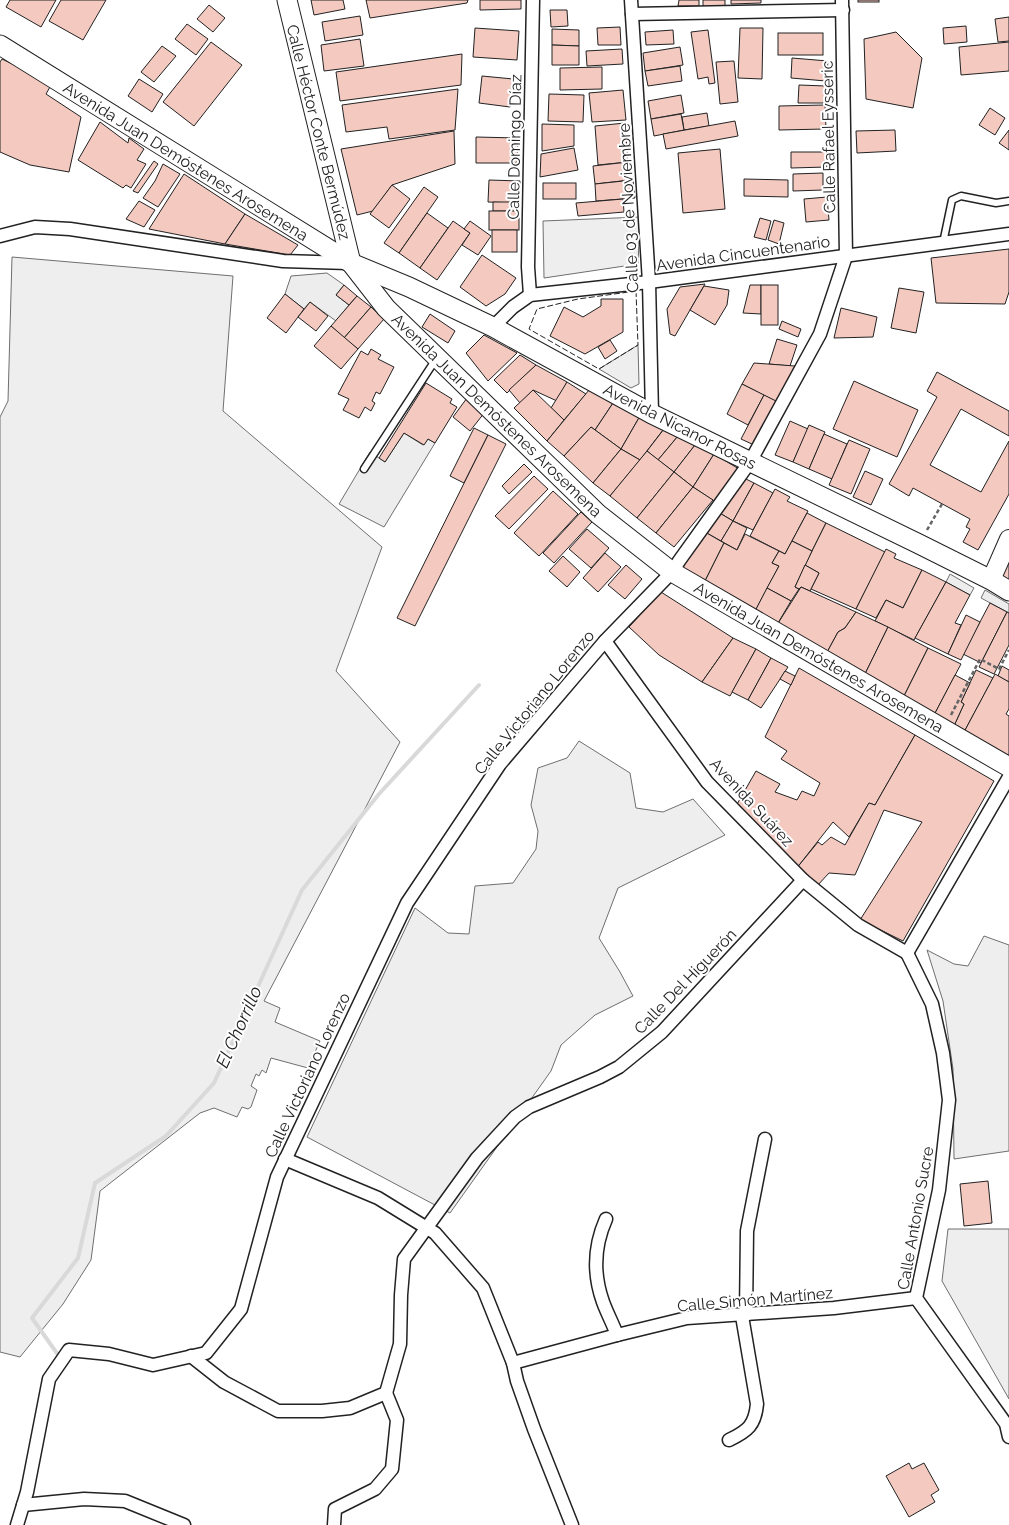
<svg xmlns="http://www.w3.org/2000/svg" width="1009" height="1525" font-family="Raleway,sans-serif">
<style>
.green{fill:#eee;stroke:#6f6f6f}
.parking{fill:#ededed;stroke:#6f6f6f}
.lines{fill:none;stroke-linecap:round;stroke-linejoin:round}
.stream{stroke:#d9d9d9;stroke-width:4}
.building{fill:#f3c9c0;stroke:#222}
.lane-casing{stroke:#222;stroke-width:9}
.street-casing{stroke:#222;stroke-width:15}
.secondary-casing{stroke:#222;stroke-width:20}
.primary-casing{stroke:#222;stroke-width:21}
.path{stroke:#646464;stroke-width:2.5;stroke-dasharray:4 2.5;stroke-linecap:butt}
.lane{stroke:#fff;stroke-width:6}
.street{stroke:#fff;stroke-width:12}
.secondary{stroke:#fff;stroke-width:18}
.primary{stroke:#fff;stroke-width:19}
.fence{stroke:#222;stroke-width:1;stroke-dasharray:6 2.5;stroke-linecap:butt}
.labels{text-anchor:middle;stroke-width:4;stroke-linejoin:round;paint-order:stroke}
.street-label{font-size:16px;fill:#222;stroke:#fff}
.water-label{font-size:18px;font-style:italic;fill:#222;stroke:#fff}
</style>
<rect width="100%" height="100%" fill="#fff"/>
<g class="green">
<polygon points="640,217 638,264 544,278 543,221"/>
<polygon points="12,257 233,276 223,411 382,547 336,671 400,742 264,1001 280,1008 275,1022 320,1041 308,1068 271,1058 266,1073 262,1070 259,1076 256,1074 251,1086 257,1090 251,1107 248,1109 242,1107 237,1117 214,1108 200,1113 100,1191 91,1260 63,1304 20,1357 0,1352 0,417 8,401"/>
<polygon points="638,345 639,384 631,388 599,369"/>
<polygon points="579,741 630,773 636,808 663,812 693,799 725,835 618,888 599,938 620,972 633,996 595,1015 561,1045 551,1071 450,1213 307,1137 415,908 448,933 469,934 475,886 513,883 536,849 538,831 531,805 538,768 567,758"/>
<polygon points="984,936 1009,945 1009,1151 954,1159 953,1069 943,1001 927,950 954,964 968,966"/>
<polygon points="948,1229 1009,1229 1009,1399 942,1281"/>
</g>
<g class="parking">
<polygon points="327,273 344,285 336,295 349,305 336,321 310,302 304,309 285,294 291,276"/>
<polygon points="404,433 423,445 428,439 435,443 384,527 339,504 370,452 385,462"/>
<polygon points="950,574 974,588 970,595 946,582"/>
<polygon points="985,590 1009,604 1009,613 981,598"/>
</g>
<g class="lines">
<polyline class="stream" points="61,1359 32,1318 78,1258 95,1183 166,1136 214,1083 302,890 379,794 479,685"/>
</g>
<g class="building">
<polygon points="10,0 56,0 41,27 6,7"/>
<polygon points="61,0 106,0 83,40 49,21"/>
<polygon points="311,0 343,0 345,9 314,15"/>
<polygon points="366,0 468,0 467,3 370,18"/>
<polygon points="480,0 521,0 521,9 480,10"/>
<polygon points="679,0 699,0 699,6 678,6"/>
<polygon points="703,0 725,0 725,6 703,7"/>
<polygon points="731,0 761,0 761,3 731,4"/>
<rect x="858" y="0" width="21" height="2"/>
<polygon points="209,5 225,18 213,32 197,19"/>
<polygon points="550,10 567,10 568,26 551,27"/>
<polygon points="360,16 363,35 325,41 322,22"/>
<polygon points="1009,17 1009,41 998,42 995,19"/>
<polygon points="187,24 208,39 196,55 175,39"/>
<polygon points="966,26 967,42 944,44 943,28"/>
<polygon points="620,27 621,45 598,45 597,28"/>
<polygon points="475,28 519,31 517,60 473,57"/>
<polygon points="740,28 763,28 762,79 738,78"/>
<polygon points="552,29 579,30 579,46 552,45"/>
<polygon points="673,30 674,44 646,45 645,32"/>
<polygon points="708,30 715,83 709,84 708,77 698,79 691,32"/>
<polygon points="896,32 922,58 913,108 866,99 864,39"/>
<rect x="778" y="33" width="45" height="22"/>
<polygon points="360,39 364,66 324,71 321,45"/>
<polygon points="211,42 242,65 194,126 163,102"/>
<polygon points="1009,42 1009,71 961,75 959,47"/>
<polygon points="552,45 579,46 579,65 552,65"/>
<polygon points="162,46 176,56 154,82 141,72"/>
<polygon points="680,47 683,65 645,71 643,53"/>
<polygon points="622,49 623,64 587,66 586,51"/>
<polygon points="462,54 461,85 340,101 336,72"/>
<polygon points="792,58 828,61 826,81 791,78"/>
<polygon points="2,59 37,76 50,87 46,94 81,117 69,172 30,165 0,152 0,62"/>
<polygon points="734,61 738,102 720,104 716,62"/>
<polygon points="680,66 682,81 648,86 645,71"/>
<polygon points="602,67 602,89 560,90 560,68"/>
<polygon points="482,76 513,79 510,107 479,103"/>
<polygon points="139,79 163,94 152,112 128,96"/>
<polygon points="799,85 826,86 825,103 798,103"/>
<polygon points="458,89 455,130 389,139 387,127 346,132 342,105"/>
<polygon points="623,90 626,120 592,122 589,93"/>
<polygon points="549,94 584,95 583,122 548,121"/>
<polygon points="681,95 684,113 651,119 648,101"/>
<polygon points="825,105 826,129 779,130 779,106"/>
<polygon points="990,108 1005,118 995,135 979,125"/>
<polygon points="707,113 709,126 684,130 682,117"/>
<polygon points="681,114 684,130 654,136 651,119"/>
<polygon points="735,121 738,136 666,149 663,134"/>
<polygon points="100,122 128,143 129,138 144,149 137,160 146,164 131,188 126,185 123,188 78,160"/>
<polygon points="625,123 628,162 598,165 595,126"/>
<polygon points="542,124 574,125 574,146 542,151"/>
<polygon points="895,130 896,151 857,153 856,131"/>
<polygon points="1009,130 1009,150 999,143"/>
<polygon points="454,131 455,164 392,185 373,211 357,215 341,149"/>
<polygon points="476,137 518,138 517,163 476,163"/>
<polygon points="574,148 578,170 540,177 541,154"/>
<polygon points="720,149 725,209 683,213 678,153"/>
<polygon points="791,152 827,152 827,167 791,168"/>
<polygon points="154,161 158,164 138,193 133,191"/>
<polygon points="628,162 630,180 595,184 593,166"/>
<polygon points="163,164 180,174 158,207 143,198 155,181"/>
<polygon points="823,173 823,190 793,191 793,174"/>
<polygon points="184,174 245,214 225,244 149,229"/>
<polygon points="744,179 788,180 788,197 744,196"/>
<polygon points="489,180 520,181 519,203 488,202"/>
<polygon points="633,180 635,198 596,201 595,184"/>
<rect x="543" y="183" width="33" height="16"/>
<polygon points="392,185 410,199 389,228 370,214"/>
<polygon points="424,187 438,197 399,253 384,243"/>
<polygon points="827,197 829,220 806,222 804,199"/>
<polygon points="623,199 624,212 578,216 576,203"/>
<polygon points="139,201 155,210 144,227 126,219"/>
<polygon points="493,202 517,202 516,211 493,211"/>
<rect x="489" y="211" width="30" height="19"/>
<polygon points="427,213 448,228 420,268 399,253"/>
<polygon points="245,214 298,245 290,255 225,244"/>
<polygon points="760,218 771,221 766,240 754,237"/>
<polygon points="774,220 784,223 779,244 768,240"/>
<polygon points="453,221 470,233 437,280 420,268"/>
<polygon points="470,221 491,236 478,255 462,245 470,233 464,229"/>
<rect x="492" y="230" width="25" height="22"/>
<polygon points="1009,249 1009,292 1005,304 936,303 931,258"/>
<polygon points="482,255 516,278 505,294 486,306 460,287"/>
<polygon points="705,284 675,336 670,334 667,309 680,287"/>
<polygon points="344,285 357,296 349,305 336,295"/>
<polygon points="750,285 761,285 761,314 743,313"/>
<rect x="761" y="285" width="17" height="40"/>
<polygon points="704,286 729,290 727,305 715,325 690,310"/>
<polygon points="899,288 924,292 916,333 891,328"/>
<polygon points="285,294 304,309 286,333 267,318"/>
<polygon points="357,296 371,307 344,338 331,326"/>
<polygon points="601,299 623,299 623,332 585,354 550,336 564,307 583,317 601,306"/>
<polygon points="310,302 328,316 316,331 298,317"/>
<polygon points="371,307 384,319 358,349 344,338"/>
<polygon points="841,308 877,317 873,337 834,338"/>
<polygon points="430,314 455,331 448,343 422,327"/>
<polygon points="782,321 801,329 798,337 779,329"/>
<polygon points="331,326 358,349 341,369 314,346"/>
<polygon points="484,335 517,353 488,381 466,353"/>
<polygon points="777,339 797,345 790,366 769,364"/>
<polygon points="610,340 617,351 605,359 598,347"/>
<polygon points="371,349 381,355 378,359 394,367 380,394 376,392 372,401 375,403 371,411 365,407 359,418 343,410 349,399 338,394 361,351 368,355"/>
<polygon points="520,355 536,365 507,393 494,380"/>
<polygon points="754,363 795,366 777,402 742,384"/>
<polygon points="536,365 567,382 557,401 533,390 520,403 509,390"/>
<polygon points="937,372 1009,411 1009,436 961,409 930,465 981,492 1009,441 1009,494 978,550 963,542 970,529 966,527 970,519 913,488 909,496 889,484 937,397 927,391"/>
<polygon points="854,381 918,410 897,457 833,429"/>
<polygon points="567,382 586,394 564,420 551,408"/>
<polygon points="426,383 452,399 450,403 457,407 435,443 428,439 424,445 404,433 385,462 379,458"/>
<polygon points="742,384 764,395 748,425 727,414"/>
<polygon points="533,390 564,420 547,441 514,408"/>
<polygon points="589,390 613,403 595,430 591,427 564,456 547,441"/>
<polygon points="764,395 776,401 754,445 741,439"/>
<polygon points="467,398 485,412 470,431 453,417"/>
<polygon points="613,403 640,416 621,449 595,430"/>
<polygon points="640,416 663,430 640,460 621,449"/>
<polygon points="790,421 808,429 793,462 775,455"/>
<polygon points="809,425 825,432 809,469 793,462"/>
<polygon points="591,427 621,449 593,483 564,456"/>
<polygon points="474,428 488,435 464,483 450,476"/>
<polygon points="664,429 678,436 658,460 647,451"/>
<polygon points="824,434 847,444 832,479 809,469"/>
<polygon points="488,435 506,444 415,626 397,618"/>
<polygon points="678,436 695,445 674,472 658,460"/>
<polygon points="849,440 870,449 851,494 829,485"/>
<polygon points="695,445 714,454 693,487 674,472"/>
<polygon points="621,449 640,460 610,496 593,483"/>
<polygon points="647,451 674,472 637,518 610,496"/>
<polygon points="714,454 739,469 717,503 693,487"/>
<polygon points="524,464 532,472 509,494 502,486"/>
<polygon points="865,471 883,479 871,505 853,497"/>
<polygon points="674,472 693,487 656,533 637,518"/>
<polygon points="534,476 548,489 509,529 495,516"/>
<polygon points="742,477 754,483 733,521 718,512"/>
<polygon points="754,483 773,493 753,530 733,521"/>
<polygon points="693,487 713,500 674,547 656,533"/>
<polygon points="775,489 790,497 787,501 808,511 785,554 750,536"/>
<polygon points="553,491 578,514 539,556 514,533"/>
<polygon points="581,512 592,522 554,563 543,553"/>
<polygon points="718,512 733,521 721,541 705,532"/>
<polygon points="807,513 826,523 812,551 792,541"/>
<polygon points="733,521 747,528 737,550 721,541"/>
<polygon points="826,523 885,552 856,609 811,589 819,573 805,565"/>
<polygon points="587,529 609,548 591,568 569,549"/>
<polygon points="705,532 724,543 703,585 681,569"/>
<polygon points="745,534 779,551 772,563 779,566 753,615 703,585 724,543 737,550"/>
<polygon points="792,541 812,551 795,587 799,589 791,601 767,588 779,566 772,563 779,551 785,554"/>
<polygon points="886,549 896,554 894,558 922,570 903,608 886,600 876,618 856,609"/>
<polygon points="605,553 621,567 598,592 583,578"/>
<polygon points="563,556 580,572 567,587 549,571"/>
<polygon points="1009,560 1009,580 1000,576"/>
<polygon points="626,565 642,579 625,599 608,585"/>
<polygon points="805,565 819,573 810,591 801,587 799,589 795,587"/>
<polygon points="922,570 946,582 914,640 875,621 886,600 903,608"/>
<polygon points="946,582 970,595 955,623 961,625 948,654 915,638"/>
<polygon points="801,587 856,612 845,628 838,632 825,656 775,628"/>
<polygon points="767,588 791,601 775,628 753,615"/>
<polygon points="661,592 733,638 702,682 659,655 629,627"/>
<polygon points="990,603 1007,612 981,663 963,654"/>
<polygon points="856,612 888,627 863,678 825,656 838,632 845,628"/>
<polygon points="1007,612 1009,613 1009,645 994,674 979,667"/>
<polygon points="966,615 980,622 961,660 948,654"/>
<polygon points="888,627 928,648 902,700 863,678"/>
<polygon points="733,638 756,649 730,696 702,682"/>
<polygon points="928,648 961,664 933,717 902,700"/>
<polygon points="756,649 771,658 748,700 732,692"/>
<polygon points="771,658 788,667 761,708 748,700"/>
<polygon points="1002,666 1009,670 1009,682 998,676"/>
<polygon points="799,668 915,735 875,805 869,803 849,837 833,822 796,869 736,806 756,771 780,784 775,792 797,800 802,791 814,796 820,783 781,759 787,751 765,737"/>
<polygon points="976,670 993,678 963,734 953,728 964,704 961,702"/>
<polygon points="785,671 795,676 791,685 780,679"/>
<polygon points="995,674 1009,682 1009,709 1006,714 1009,716 1009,758 963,734"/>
<polygon points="955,675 970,683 961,702 964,704 953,728 933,717"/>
<polygon points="915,735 994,781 903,941 860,920 922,822 884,810 855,875 829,873 817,886 796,869 818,842 822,845 831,837 845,845 869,803 875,805"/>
<polygon points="988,1181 992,1223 964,1226 960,1184"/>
<polygon points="909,1463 912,1469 924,1463 939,1490 931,1495 935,1502 909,1517 886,1476"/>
</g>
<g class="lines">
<defs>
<g id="lane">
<polyline points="943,243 952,200 961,196 996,203 1009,201"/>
<polyline points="364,469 436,359"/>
</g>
<g id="street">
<polyline points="631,0 649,282 652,414"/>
<polyline points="632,14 843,10"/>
<polyline points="0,236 35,227 70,229 283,261 348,263"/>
<polyline points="530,295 528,267 533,0"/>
<polyline points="493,327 513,307 530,295 649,282 1009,234"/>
<polyline points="605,641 707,782 803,880 858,925 907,953"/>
<polyline points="907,953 932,1004 943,1053 949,1100 939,1190 916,1298 1006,1424 1009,1437"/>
<polyline points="907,953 1009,777"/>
<polyline points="285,1159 378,1198 435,1233 483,1288 513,1363 517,1381 534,1429 572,1525"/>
<path d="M606 1219C594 1246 593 1274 603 1302 607 1313 613 1324 617 1335"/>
<polyline points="746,1315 747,1231 765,1139"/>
<polyline points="191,1356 224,1382 278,1411 322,1411 350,1408 386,1393 400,1344 401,1295 404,1259 477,1158 515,1117 529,1107 600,1077 619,1067 662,1032 803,880"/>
<polyline points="513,1363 617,1335 687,1318 834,1308 916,1298"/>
<path d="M729 1440C748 1431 755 1425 757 1404L742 1316"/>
<polyline points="23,1505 84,1499 125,1501 184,1525"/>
<polyline points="17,1525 27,1492 49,1379 69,1350 109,1354 153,1365 206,1353 241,1309 277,1177 407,903 500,764 605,641 672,572 679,561 750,462 820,334 846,256 842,0"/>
<polyline points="334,1525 335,1509 375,1489 392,1469 397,1420 386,1393"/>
</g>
<polyline id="secondary" points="991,580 1009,539"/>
<g id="primary">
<polyline points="287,0 351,263"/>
<polyline points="0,45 351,263 386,308 598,514 672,572 1009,767"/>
<polyline points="351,263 409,287 493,327 652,414 919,544 991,580 1009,591"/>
</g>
</defs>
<use href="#lane" class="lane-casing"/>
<use href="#street" class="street-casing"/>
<use href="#secondary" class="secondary-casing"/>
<use href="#primary" class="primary-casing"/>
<g class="path">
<polyline points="927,530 942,504"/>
<polyline points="951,715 980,659 999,669 1009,650"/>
</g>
<use href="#lane" class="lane"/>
<use href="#street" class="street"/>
<use href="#secondary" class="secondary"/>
<use href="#primary" class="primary"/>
<polygon class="fence" points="636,291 638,345 599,369 529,329 537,309 578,299"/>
</g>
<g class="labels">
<g class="street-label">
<text transform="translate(319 132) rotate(76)" y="6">Calle Héctor Conte Bermúdez</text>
<text transform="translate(828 137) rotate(-91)" y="6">Calle Rafael Eysseric</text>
<text transform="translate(514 147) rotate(-89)" y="6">Calle Domingo Díaz</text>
<text transform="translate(186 161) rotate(32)" y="6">Avenida Juan Demóstenes Arosemena</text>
<text transform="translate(628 208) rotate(-93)" y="6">Calle 03 de Noviembre</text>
<text transform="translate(743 253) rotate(-8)" y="6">Avenida Cincuentenario</text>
<text transform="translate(497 415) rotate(44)" y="6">Avenida Juan Demóstenes Arosemena</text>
<text transform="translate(680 426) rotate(27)" y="6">Avenida Nicanor Rosas</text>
<text transform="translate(819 657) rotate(30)" y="6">Avenida Juan Demóstenes Arosemena</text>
<text transform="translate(534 702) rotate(-51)" y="6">Calle Victoriano Lorenzo</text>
<text transform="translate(752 802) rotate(47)" y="6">Avenida Suárez</text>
<text transform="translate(685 981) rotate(-46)" y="6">Calle Del Higuerón</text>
<text transform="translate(307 1075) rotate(-65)" y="6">Calle Victoriano Lorenzo</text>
<text transform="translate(915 1218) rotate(-80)" y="6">Calle Antonio Sucre</text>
<text transform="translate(755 1299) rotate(-5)" y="6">Calle Simón Martínez</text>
</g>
<g class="water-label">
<text transform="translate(239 1027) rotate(-66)" y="6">El Chorrillo</text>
</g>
</g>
</svg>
